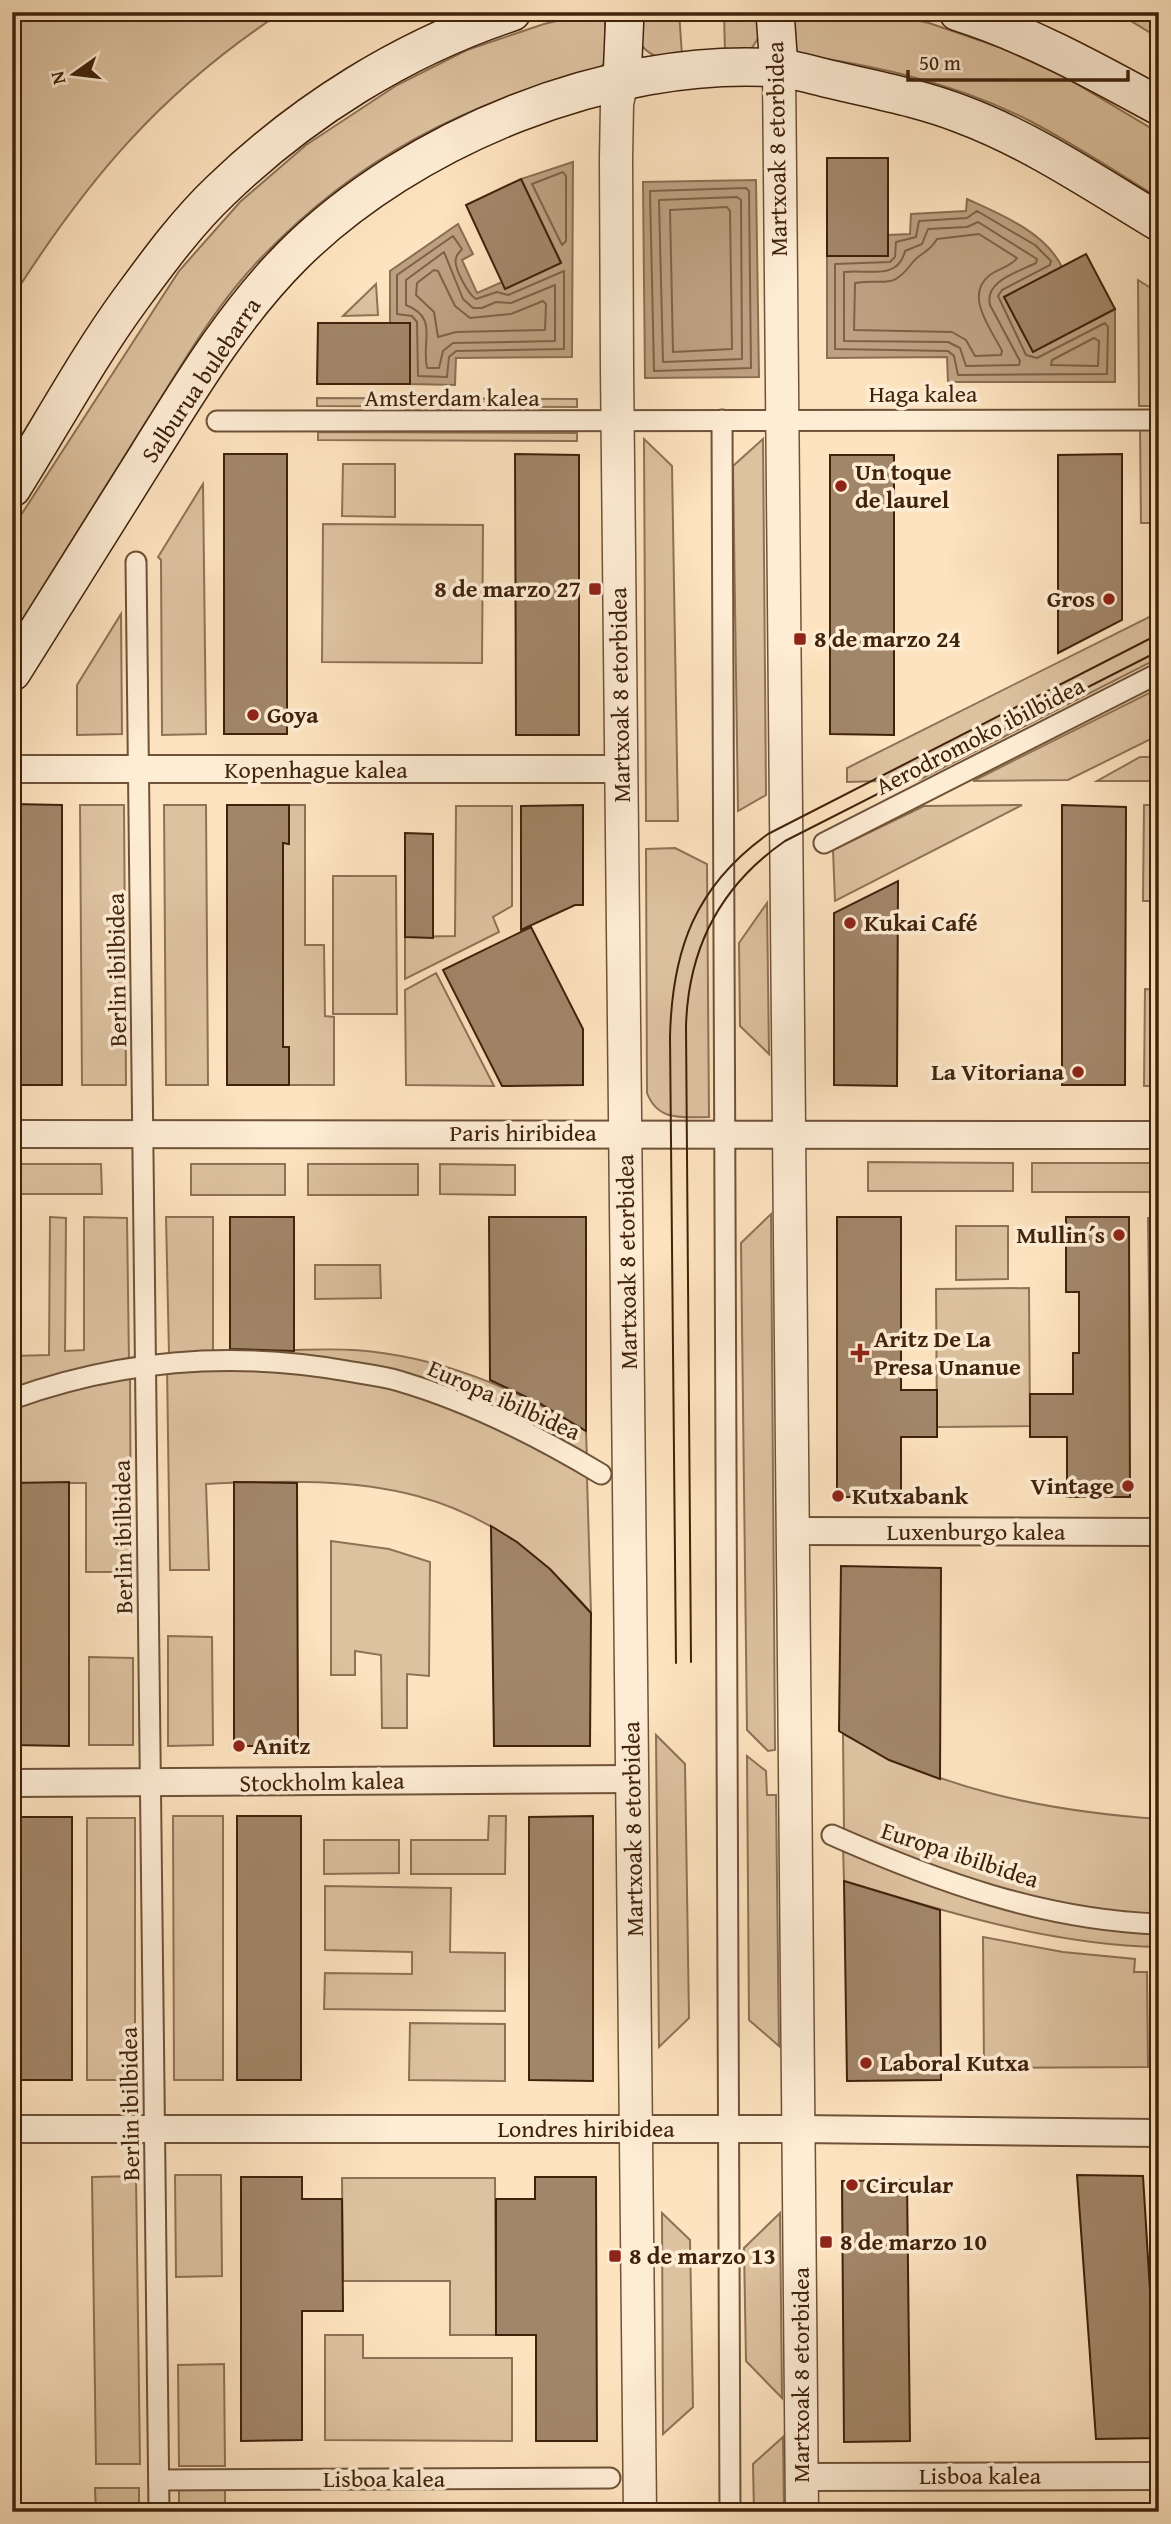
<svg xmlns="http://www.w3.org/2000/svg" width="1171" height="2524" font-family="'Gentium Book Plus',serif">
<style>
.green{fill:#ddc2a0;stroke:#8e7256;stroke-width:2}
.water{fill:#bda182;stroke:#8b6e52;stroke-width:2}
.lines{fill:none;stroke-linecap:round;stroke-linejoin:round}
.shore{stroke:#7e6246;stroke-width:2}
.building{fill:#a28669;stroke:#40220b;stroke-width:2}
.pedestrian-casing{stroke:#6f5238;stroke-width:23}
.minor-casing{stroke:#6f5238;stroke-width:30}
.tertiary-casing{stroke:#6f5238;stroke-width:35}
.secondary-casing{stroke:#40220b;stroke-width:40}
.pedestrian{stroke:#feedd5;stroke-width:19}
.minor{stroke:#feedd5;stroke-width:26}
.tertiary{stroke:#feedd5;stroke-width:32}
.secondary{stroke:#feedd5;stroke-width:37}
.tram{stroke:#40220b;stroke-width:2}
.poi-dot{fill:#8f2418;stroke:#feedd5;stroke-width:2.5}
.labels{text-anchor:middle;stroke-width:7;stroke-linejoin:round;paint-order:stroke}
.street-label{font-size:24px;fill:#40220b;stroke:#feedd5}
.poi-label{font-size:24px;font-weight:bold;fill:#40220b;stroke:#feedd5;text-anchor:start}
</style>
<rect width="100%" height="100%" fill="#fde3bf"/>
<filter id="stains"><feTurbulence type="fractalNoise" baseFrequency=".00286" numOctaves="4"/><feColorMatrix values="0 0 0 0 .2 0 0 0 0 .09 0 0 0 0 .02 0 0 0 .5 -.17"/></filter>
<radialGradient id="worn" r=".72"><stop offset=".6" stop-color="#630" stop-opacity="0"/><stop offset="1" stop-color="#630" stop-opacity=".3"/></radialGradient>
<g class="green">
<path d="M12 12H282C162 91 88 178 12 298Z"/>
<path d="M594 12H602L605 16V62L601 67C464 104 358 156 259 260 214 307 182 365 147 420 102 492 57 564 12 636V529L179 271 240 202 306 145 397 85 467 50 544 24Z"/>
<path d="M642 12H679L682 55C663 58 654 60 641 45Z"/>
<path d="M724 12H758C763 28 761 37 750 50L725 53Z"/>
<path d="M792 12H881L929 23 999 47 1065 77 1159 133V198C1116 172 1074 144 1030 121 956 83 875 65 793 54Z"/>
<polygon points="1116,12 1159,12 1159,38"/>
<polygon points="1138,280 1159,293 1159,406 1139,406"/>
<polygon points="376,284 378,315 343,316"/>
<polygon points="317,398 577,399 577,407 317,406"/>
<polygon points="1140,428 1159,428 1159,523 1141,523"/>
<polygon points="318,432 577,433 577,441 318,440"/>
<polygon points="644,439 672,466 678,821 646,821"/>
<polygon points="763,439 766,795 738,811 733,466"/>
<polygon points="343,464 395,464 395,517 342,516"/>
<polygon points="203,484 206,734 162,735 161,560 158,557"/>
<polygon points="323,524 483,525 482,663 322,662"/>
<polygon points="1159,612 1159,658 919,780 847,782 847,768"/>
<polygon points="121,614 122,734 77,735 77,685"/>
<polygon points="1159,688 1159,735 1068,780 973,781"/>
<polygon points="1140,757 1159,757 1159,781 1097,781"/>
<polygon points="80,805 124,805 126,1085 82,1085"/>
<polygon points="164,805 206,805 208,1085 166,1085"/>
<polygon points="289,805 305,805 305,945 324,945 325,1016 334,1017 334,1085 289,1085 289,1047 283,1047 283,843 289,843"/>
<polygon points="1022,805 835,901 833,850 924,806"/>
<polygon points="1144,805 1159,805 1159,901 1143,901"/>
<polygon points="456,806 512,806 512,906 493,917 499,932 405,979 405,937 455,936"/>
<path d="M675 848 707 864 709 1117C683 1117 658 1122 647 1093L646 849Z"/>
<polygon points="333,876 396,876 397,1014 333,1014"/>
<polygon points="767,903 769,1054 740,1026 739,943"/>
<polygon points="436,973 494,1086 406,1085 405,990"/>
<polygon points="1145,989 1159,990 1159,1086 1144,1086"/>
<polygon points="868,1162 1013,1163 1013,1191 868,1191"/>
<rect x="1032" y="1163" width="127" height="29"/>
<polygon points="12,1164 101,1164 102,1194 12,1194"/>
<rect x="191" y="1164" width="94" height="31"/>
<rect x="308" y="1164" width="110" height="31"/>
<polygon points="440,1164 515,1165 515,1195 440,1194"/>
<polygon points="771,1214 775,1750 768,1751 747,1730 741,1243"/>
<polygon points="50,1217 66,1218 65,1351 84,1350 84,1217 127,1218 129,1362 12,1395 12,1356 49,1355"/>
<polygon points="166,1217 213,1217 213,1352 169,1354"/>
<polygon points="1148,1218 1159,1218 1159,1495 1152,1495"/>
<polygon points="956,1226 1008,1226 1008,1279 956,1280"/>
<polygon points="315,1265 380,1265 381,1298 315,1299"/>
<polygon points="1029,1288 1030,1426 937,1427 936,1289"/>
<path d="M263 1350C293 1351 324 1348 354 1350 439 1356 515 1388 586 1431L587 1460 483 1405Z"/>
<path d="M203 1366 360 1379 464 1409 587 1476 591 1613C479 1481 368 1476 206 1484L209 1570H170L167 1367Z"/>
<polygon points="130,1374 131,1572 86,1572 86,1483 12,1483 12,1406"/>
<polygon points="331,1541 389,1549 430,1562 429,1676 407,1674 407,1728 382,1728 381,1655 355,1651 355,1675 331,1675"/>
<polygon points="168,1636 212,1637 213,1745 168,1746"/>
<polygon points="89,1657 133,1658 133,1745 89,1745"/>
<path d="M843 1734C941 1790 1046 1811 1159 1819V1919L1124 1916 971 1884 844 1832Z"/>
<polygon points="656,1735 685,1764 689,2018 659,2047"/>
<polygon points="747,1756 766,1771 767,1795 776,1795 779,2046 749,2020"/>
<polygon points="173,1816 223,1816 223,2080 174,2080"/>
<polygon points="489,1816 506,1816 505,1874 411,1874 411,1840 488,1840"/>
<rect x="87" y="1818" width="48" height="262"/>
<polygon points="324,1840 399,1840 399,1873 324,1874"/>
<path d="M843 1846 932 1886 994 1903 1159 1930V1947C1051 1945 946 1912 844 1881Z"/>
<polygon points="325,1886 451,1888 450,1952 505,1953 505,2011 324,2009 325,1973 412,1974 412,1952 325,1950"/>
<polygon points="983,1937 1063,1952 1135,1959 1134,1972 1147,1972 1148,2067 984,2068"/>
<polygon points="410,2023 505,2024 505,2081 409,2080"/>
<polygon points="175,2175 221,2175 222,2276 176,2277"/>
<polygon points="136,2176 140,2464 96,2464 92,2177"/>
<polygon points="342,2178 495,2178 496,2335 450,2335 450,2281 343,2281"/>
<polygon points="662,2213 690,2240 693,2407 663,2434"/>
<polygon points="780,2213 782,2398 746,2361 744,2248"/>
<polygon points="325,2335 363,2335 363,2358 512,2358 512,2441 325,2440"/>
<polygon points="224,2364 225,2466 179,2466 178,2365"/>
<polygon points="783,2437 784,2512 754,2512 753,2464"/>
<polygon points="95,2488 139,2488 139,2512 96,2512"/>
<polygon points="225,2488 225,2512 179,2512 179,2489"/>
</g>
<g class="water">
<polygon points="573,162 572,357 456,358 455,385 410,384 410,323 390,323 390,271 458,224 473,254 462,260 477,293 502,282 505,289 561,262 521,179"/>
<polygon points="756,180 759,377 645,378 643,182"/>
<path d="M967 199C1000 214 1045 232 1062 267L1004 297 1033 352 1115 309V382H948L947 357 827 358V256L888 255V235L910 234 911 214 966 211Z"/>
</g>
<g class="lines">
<g class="shore">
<polygon points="563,172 566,176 566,241 562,245 532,184"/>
<polygon points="746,188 749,191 751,368 654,371 650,191"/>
<polygon points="737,197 741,200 742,359 663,362 659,200"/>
<polygon points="727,207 730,211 732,349 673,352 670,210"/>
<polygon points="977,211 1035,245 1051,261 1050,265 1002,290 998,296 1026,355 1037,358 1105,323 1108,327 1107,374 958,375 954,356 948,351 835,349 835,264 890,262 895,257 896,242 916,237 919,221 967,218"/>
<path d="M978 222 1037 259 1036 263C1018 272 984 281 990 305L1020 361 1019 365 966 366 960 348 948 342 844 341V272C868 269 898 281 905 251L922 244 928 229 967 227Z"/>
<path d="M979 234 1017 258C1012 266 998 269 990 275 963 295 992 330 1002 351L1001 355 975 356 966 340 952 332 854 330 855 283C887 278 891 291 913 262 920 253 930 252 937 239Z"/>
<path d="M453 236 462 249C460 252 457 254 456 258 453 267 468 294 476 299L497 292 508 295 564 271V349L456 351 449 357 447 377 418 376 417 322 412 316 397 314V275Z"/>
<path d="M444 252 463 299 473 308H482L496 302 511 303 555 285V341L453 343 443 351 439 368H427C421 341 439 318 406 305V280Z"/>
<polygon points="434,270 438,271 455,306 470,318 511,314 543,301 546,304 545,330 456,332 438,337 434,312 416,295 417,283"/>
<polygon points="1094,338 1099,341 1098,366 1051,365 1052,360"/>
</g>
</g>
<g class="building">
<rect x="827" y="158" width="61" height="98"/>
<polygon points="521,179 561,263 505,289 466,205"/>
<polygon points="1086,254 1115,309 1033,352 1004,297"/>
<polygon points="318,323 410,323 410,384 317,384"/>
<rect x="224" y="454" width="63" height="280"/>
<polygon points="515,454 579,455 579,735 516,735"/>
<polygon points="1122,454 1122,620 1058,653 1058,455"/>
<polygon points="830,455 894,455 894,735 830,734"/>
<polygon points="12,804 62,805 62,1085 12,1085"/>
<polygon points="227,805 289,805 289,844 283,843 283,1047 289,1047 289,1085 227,1085"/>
<polygon points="583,805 583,905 575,905 521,930 521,806"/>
<polygon points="1062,805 1126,807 1125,1085 1062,1085"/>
<polygon points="405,833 433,834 433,938 405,937"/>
<polygon points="898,881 897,1086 834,1085 834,913"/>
<polygon points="531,927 583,1029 583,1085 502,1086 443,970"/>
<polygon points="230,1217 294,1217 294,1351 230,1349"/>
<polygon points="489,1217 586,1217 586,1431 539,1403 490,1380"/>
<polygon points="837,1217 901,1217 901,1390 937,1390 937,1437 901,1437 901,1497 837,1497"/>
<polygon points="1066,1217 1129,1217 1130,1497 1067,1497 1067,1437 1030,1437 1030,1394 1073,1394 1073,1353 1079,1353 1079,1292 1066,1292"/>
<polygon points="69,1482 69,1746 12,1745 12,1483"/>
<polygon points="234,1482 297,1483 298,1746 234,1746"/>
<polygon points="491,1526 517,1542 550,1569 591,1613 590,1746 494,1746"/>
<polygon points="841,1566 941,1568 940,1779 889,1760 839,1731"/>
<rect x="237" y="1816" width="64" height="264"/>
<polygon points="593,1816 593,2081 529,2080 529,1817"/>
<rect x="15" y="1817" width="57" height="263"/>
<polygon points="844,1881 940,1910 941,2080 847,2081"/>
<polygon points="1077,2175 1143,2176 1159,2438 1096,2439"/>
<polygon points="241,2177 302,2177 302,2199 342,2199 343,2311 302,2311 302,2440 241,2441"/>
<polygon points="535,2177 596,2177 597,2441 536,2441 536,2335 496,2335 496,2199 535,2199"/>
<polygon points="907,2180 910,2441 844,2442 842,2181"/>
</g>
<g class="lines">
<defs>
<g id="pedestrian">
<polyline points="722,420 730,2512"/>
<polyline points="217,421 1159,420"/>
<polyline points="136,562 159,2512"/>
<polyline points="824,843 1159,673"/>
<path d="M12 1399C120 1360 234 1351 347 1371 364 1374 383 1376 399 1381 471 1402 538 1436 601 1474"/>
<path d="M832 1835C936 1881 1044 1920 1159 1924"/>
<polyline points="159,2480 610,2478"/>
</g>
<g id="minor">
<polyline points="12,769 620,769"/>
<polyline points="12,1134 1159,1135"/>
<polyline points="793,1531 1159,1532"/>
<polyline points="12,1783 632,1779"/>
<polyline points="12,2129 799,2129 1159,2133"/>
<polyline points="802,2477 1159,2476"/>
</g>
<g id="tertiary">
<polyline points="779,68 802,2512"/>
<polyline points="622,80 617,104 616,159 617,370 640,2512"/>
</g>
<g id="secondary">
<polyline points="775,12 779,68"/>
<path d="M958 12C1030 35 1093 70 1159 106"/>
<polyline points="622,80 625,12"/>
<path d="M12 488C51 426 87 359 130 300 158 262 187 222 221 190 303 111 403 48 512 12"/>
<path d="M12 672C57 600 103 528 148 455 191 386 234 314 293 255 412 137 609 57 777 68 795 69 815 76 834 80 876 90 920 98 961 114 1031 140 1094 183 1159 222"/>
</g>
</defs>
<use href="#pedestrian" class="pedestrian-casing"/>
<use href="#minor" class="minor-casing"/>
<use href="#tertiary" class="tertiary-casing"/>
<use href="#secondary" class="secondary-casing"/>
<use href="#pedestrian" class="pedestrian"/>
<use href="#minor" class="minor"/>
<use href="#tertiary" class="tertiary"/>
<use href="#secondary" class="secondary"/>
<g class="tram">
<path d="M691 1662 686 1027C688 948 720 886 785 841L1159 651"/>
<path d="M676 1663 670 1037C672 950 695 886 768 834L1159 634"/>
</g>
</g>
<g class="poi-dot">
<circle cx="841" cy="486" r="7"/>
<rect x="588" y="582" width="14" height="14" rx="3.5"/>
<circle cx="1109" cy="599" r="7"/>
<rect x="793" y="632" width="14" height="14" rx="3.5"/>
<circle cx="253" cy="715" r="7"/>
<circle cx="850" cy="923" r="7"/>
<circle cx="1078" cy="1072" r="7"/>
<circle cx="1119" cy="1235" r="7"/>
<path d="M856.5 1342.5h7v7h7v7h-7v7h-7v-7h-7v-7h7z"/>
<circle cx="1128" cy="1486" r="7"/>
<circle cx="838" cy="1496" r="7"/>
<circle cx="239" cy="1746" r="7"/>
<circle cx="866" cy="2063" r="7"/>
<circle cx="852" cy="2185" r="7"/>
<rect x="819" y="2235" width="14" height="14" rx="3.5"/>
<rect x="608" y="2249" width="14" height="14" rx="3.5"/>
</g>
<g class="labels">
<g class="street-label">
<text transform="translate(777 149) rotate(-91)" y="8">Martxoak 8 etorbidea</text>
<text transform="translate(201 380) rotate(-56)" y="8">Salburua bulebarra</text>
<text x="923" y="402">Haga kalea</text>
<text x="452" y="406">Amsterdam kalea</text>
<text transform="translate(620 695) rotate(-91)" y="8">Martxoak 8 etorbidea</text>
<text transform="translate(980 736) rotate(-27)" y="8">Aerodromoko ibilbidea</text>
<text x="316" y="778">Kopenhague kalea</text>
<text transform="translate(117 970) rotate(-91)" y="8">Berlin ibilbidea</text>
<text x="523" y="1141">Paris hiribidea</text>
<text transform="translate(627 1262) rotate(-91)" y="8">Martxoak 8 etorbidea</text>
<text transform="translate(504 1400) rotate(24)" y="8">Europa ibilbidea</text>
<text x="976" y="1540">Luxenburgo kalea</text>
<text transform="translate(123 1537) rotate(-91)" y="8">Berlin ibilbidea</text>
<text transform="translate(322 1782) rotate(-1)" y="8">Stockholm kalea</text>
<text transform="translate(633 1829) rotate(-91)" y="8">Martxoak 8 etorbidea</text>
<text transform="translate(960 1855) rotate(18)" y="8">Europa ibilbidea</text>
<text transform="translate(130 2104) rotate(-91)" y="8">Berlin ibilbidea</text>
<text x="586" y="2137">Londres hiribidea</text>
<text transform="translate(801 2375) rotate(-90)" y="8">Martxoak 8 etorbidea</text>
<text x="980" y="2484">Lisboa kalea</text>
<text x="384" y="2487">Lisboa kalea</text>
</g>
<g class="poi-label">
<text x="855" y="480">Un toque<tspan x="855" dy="28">de laurel</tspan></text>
<text x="581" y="597" text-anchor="end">8 de marzo 27</text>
<text x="1095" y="607" text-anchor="end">Gros</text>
<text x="814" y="647">8 de marzo 24</text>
<text x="267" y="723">Goya</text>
<text x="864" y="931">Kukai Café</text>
<text x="1064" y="1080" text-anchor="end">La Vitoriana</text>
<text x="1105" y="1243" text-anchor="end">Mullin´s</text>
<text x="874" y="1347">Aritz De La<tspan x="874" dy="28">Presa Unanue</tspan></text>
<text x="1114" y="1494" text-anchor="end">Vintage</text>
<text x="852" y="1504">Kutxabank</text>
<text x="253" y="1754">Anitz</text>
<text x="880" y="2071">Laboral Kutxa</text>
<text x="866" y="2193">Circular</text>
<text x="840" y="2250">8 de marzo 10</text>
<text x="629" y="2264">8 de marzo 13</text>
</g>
</g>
<rect width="1171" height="2524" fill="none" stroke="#fde3bf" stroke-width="42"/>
<rect x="14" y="14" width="1143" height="2496" fill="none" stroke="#40220b" stroke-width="3.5"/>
<rect x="21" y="21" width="1129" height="2482" fill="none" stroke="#40220b" stroke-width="2"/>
<g transform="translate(74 74) rotate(256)" stroke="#feedd5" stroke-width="5" paint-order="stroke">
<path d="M0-5L12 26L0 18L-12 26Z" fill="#40220b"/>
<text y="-10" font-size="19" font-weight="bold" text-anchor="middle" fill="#40220b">N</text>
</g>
<path d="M908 70v10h220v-10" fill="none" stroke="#40220b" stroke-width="3.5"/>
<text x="919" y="70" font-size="21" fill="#40220b" stroke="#feedd5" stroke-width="5" paint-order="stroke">50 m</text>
<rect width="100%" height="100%" filter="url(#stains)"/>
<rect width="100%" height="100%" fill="url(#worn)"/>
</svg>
